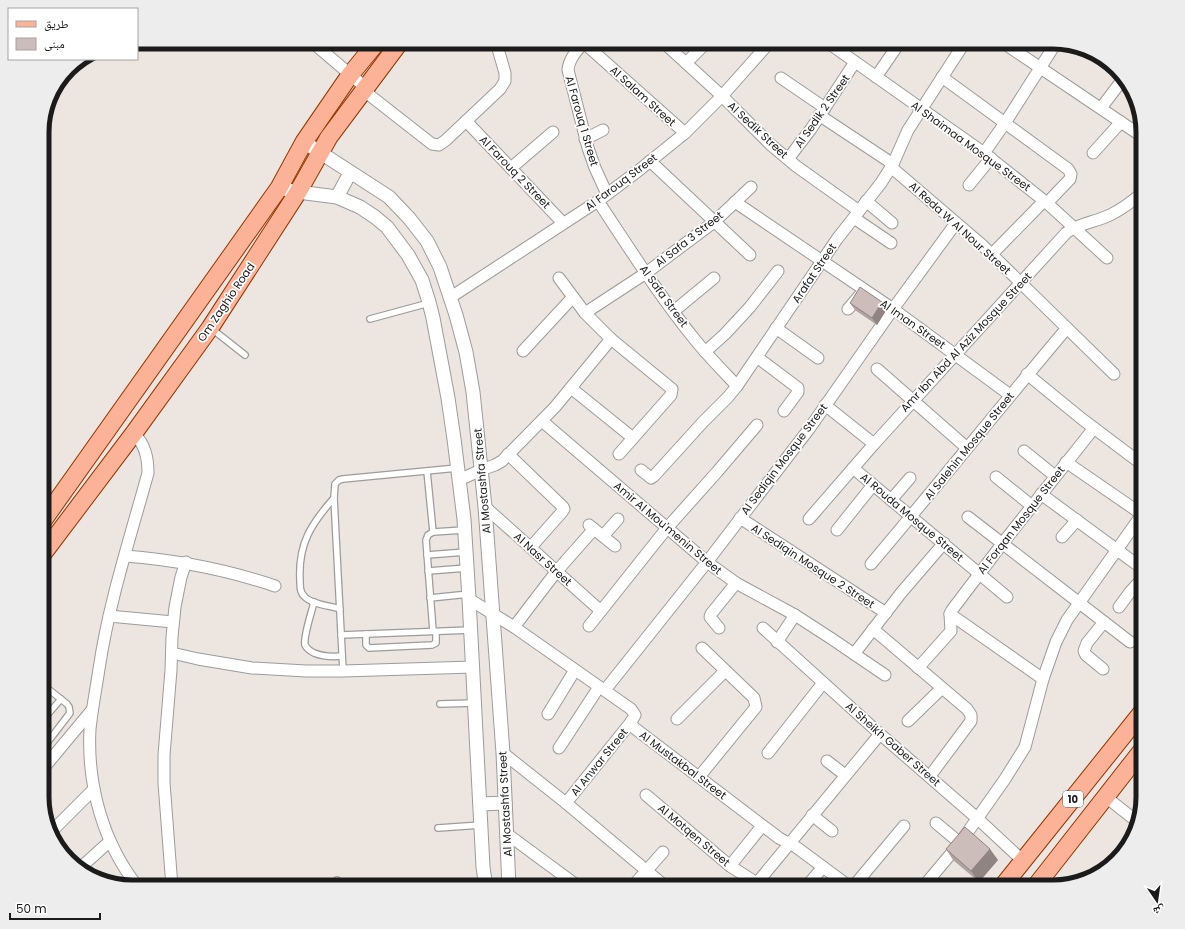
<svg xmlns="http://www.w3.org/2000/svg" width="1185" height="929" font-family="Poppins,'Noto Naskh Arabic',sans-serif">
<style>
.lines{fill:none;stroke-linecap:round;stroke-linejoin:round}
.service-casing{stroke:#9c9c9c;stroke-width:8}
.minor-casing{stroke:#9c9c9c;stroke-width:13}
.tertiary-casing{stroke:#9c9c9c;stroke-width:15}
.primary-casing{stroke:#923600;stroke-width:19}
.service{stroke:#fff;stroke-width:5.5}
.minor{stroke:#fff;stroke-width:11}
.tertiary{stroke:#fff;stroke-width:13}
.primary{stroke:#fcb296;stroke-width:17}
.wall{fill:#afa2a0}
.shaded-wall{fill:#8f8482}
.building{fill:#ccbcba;stroke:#8f8482}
.labels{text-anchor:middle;stroke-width:3.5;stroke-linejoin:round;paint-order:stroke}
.shield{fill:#fff;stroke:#5f5f5f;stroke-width:1}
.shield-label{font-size:10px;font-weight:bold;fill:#1b1b1b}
.street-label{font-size:11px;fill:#1b1b1b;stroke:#fff}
.rim{fill:none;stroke:#1b1b1b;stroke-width:5}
</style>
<rect width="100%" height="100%" fill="#ede5e0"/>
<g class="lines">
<defs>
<g id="service">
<polyline points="370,319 429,303"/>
<polyline points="212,329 245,355"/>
<polyline points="427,471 433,532"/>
<path d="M334 498C311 524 298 544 300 580 300 587 300 593 305 597 311 604 331 606 340 609"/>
<polyline points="427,555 466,552"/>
<polyline points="428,571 467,568"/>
<polyline points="430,598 469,594"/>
<path d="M314 602C312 611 303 637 305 645 307 649 310 651 314 653 324 657 332 657 342 656"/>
<polyline points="433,631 426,540 428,535 433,532 464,530"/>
<polyline points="366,634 366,645 369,648 432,645 436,643 436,632"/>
<polyline points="341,635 471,630"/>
<polyline points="343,671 334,498 335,484 339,480 343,479 457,468"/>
<polyline points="440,704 475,703"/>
<polyline points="42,721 61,699"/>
<polyline points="42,745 47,743 70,713 69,707 67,704 42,684"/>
<polyline points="438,828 481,825"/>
<polyline points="337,880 337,887"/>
</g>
<g id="minor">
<polyline points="312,42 365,87"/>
<path d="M584 42C577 51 569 58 568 70L588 148 595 168 607 194"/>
<polyline points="663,42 722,96 771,145 796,166 859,211"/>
<polyline points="827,42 984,153 1047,203 1107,258"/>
<polyline points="1002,42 1143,137"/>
<polyline points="584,43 685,133"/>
<polyline points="686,63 707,42"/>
<polyline points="876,77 900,42"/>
<polyline points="942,77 1068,169 1071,174 1070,179 1047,203"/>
<polyline points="781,78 825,108"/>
<polyline points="363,90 432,144 439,145 446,140 500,89 505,81 505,73 496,42"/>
<polyline points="1101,108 1123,79"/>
<polyline points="819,115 893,164"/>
<polyline points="466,121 563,223"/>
<polyline points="585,139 603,130"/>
<polyline points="984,153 1005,123 1056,43"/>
<polyline points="1093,153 1121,122"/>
<polyline points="788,159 811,129 855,62"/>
<polyline points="650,161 750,255"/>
<polyline points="891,167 982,245 1114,374"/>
<polyline points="511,168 553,132"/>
<polyline points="969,185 991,158"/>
<path d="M598 201C629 248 660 297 696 341 709 357 723 371 737 386"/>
<polyline points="866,201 892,223"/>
<polyline points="735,202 893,309 1010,395"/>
<polyline points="854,218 891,243"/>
<polyline points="992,254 1044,201"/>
<polyline points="559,278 585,313 611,339 672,389 671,395 619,454"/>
<polyline points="451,297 598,201 638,171 685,133 722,96 770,42"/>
<polyline points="848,309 860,295"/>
<polyline points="674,311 714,278"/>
<polyline points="585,313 646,273 714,222 751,187"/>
<polyline points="776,328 818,358"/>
<polyline points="523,351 573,297"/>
<polyline points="705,352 725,334 750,307 778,271"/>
<polyline points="757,357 798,388 798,392 784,411"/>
<polyline points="877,369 967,448"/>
<polyline points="1027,374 1082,419 1143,465"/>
<polyline points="571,388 633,438"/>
<polyline points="825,405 874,444"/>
<polyline points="542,421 707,562 736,583 795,615 832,639 885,675"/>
<path d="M134 433C145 445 148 457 148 473 130 538 109 602 99 669 96 689 92 709 90 729 87 785 103 843 138 887"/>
<polyline points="1024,451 1055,476"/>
<polyline points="508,454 563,507 564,509 562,512 531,547"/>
<polyline points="1066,462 1143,515"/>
<polyline points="853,468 1007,597"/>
<polyline points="641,470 651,478 654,476 703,422 728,397 737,386 837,239 881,183 893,164 908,130 965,42"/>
<polyline points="996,477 1032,506"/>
<polyline points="459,480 481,470 495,465 502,461 555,407 611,339"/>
<polyline points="1041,494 1143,569"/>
<polyline points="891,500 910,478"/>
<path d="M485 507C524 541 562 577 601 611"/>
<polyline points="968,517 1130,642"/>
<polyline points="740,518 886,613"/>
<path d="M809 519 874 444 1066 233C1079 223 1096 222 1110 215 1122 209 1133 201 1143 192"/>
<polyline points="589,525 615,546"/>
<polyline points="837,530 873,485"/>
<polyline points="603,536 618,519"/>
<polyline points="1062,537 1077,520"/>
<path d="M125 556C177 560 225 569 275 586"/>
<path d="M871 564C937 486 1001 406 1067 328"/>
<polyline points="469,599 514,627 631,709 635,715 631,722 633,727 779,838 796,847 850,887"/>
<polyline points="1119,607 1130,592 1143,578"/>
<polyline points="950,614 1043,679"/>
<polyline points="109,616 173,622"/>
<polyline points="589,626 667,528 717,472 757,425"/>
<polyline points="514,627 556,572 594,529"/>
<polyline points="719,628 710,617 711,614 736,583"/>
<polyline points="763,628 880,734 978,819 1023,861"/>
<polyline points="873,629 967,709 971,715 971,721 930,776"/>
<polyline points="777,642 795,615"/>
<polyline points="172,653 198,659 252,668 306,671 343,671 473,667"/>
<polyline points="854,654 901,593 944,543"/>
<polyline points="918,668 951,631 950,614 952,610 1002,544 1094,428"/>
<polyline points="1103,669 1086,655 1084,651 1087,643 1104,622"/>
<polyline points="605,690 707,562 809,429 893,309 956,223"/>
<polyline points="548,714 575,670"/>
<polyline points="677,719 725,671"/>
<polyline points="908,721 942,688"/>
<polyline points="559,748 599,687"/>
<polyline points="503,753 566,803 666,887"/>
<polyline points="768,753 823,683"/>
<polyline points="827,761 845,775"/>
<polyline points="42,770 92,710"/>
<polyline points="699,777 756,707 754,698 702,648"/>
<polyline points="646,795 730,866 763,887"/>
<polyline points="1106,797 1135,820"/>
<polyline points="566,803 631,722"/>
<polyline points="812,815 832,831"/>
<polyline points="936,823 960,843"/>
<polyline points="50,833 94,789"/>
<polyline points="507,834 579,887"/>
<polyline points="730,866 762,826"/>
<polyline points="79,869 110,841"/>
<polyline points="757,883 880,734"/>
<polyline points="172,887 164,783 164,755 171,670 172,637 175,607 181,577 186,562"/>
<polyline points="632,887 663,852"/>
<polyline points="806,887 823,867"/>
<polyline points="853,887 904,826"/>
<polyline points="923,887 960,843 1005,779 1025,747 1043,679 1056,642 1067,620 1143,513"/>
</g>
<g id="tertiary">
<polyline points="304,142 389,197 409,218 427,241 440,267 456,315 466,352 473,392 485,507 503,753 509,887"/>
<polyline points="279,188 298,192 337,197 360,207 375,217 387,227 408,255 422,280 429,302 433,318 448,398 454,439 464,519 469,599 483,867 486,887"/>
<polyline points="337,197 350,173"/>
<polyline points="480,804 505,803"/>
</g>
<g id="primary">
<polyline points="42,522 279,188 304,142 350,75 377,42"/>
<polyline points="42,555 134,433 210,328 298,192 329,137 400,42"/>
<polyline points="1002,887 1143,711"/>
<polyline points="1035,887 1143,749"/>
</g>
</defs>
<use href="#service" class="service-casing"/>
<use href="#minor" class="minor-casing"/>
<use href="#tertiary" class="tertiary-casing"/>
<use href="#primary" class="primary-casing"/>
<use href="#service" class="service"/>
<use href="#minor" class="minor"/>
<use href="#tertiary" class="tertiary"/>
<use href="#primary" class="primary"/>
</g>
<g class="wall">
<polygon points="850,303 887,309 877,325 855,310"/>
<polygon points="946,849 998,860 979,882 953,860"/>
</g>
<g class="shaded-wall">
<polygon points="882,302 887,309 877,325 872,318"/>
<polygon points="990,849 998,860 979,882 971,871"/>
</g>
<g class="building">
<polygon points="860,287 882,302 872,318 850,303"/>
<polygon points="965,827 990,849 971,871 946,849"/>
</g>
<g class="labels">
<rect class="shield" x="1063" y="791" width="20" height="16" rx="3"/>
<g class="shield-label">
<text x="1073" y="803">10</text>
</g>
<g class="street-label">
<text transform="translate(643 96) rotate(42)" y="4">Al Salam Street</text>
<text transform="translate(822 111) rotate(-55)" y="4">Al Sedik 2 Street</text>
<text transform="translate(582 121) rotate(74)" y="4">Al Farouq 1 Street</text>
<text transform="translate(758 130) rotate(43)" y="4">Al Sedik Street</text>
<text transform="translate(971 146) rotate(36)" y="4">Al Shaimaa Mosque Street</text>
<text transform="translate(515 172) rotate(46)" y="4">Al Farouq 2 Street</text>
<text transform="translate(621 182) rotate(-37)" y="4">Al Farouq Street</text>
<text transform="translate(960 228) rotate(42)" y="4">Al Reda W Al Nour Street</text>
<text transform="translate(689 239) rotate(-38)" y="4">Al Safa 3 Street</text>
<text transform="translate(814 273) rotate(-56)" y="4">Arafat Street</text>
<text transform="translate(664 296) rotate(54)" y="4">Al Safa Street</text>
<text transform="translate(226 302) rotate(-56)" y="4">Om Zaghio Road</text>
<text transform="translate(913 324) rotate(35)" y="4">Al Iman Street</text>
<text transform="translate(966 342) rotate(-47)" y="4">Amr Ibn Abd Al Aziz Mosque Street</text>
<text transform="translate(969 446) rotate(-51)" y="4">Al Salehin Mosque Street</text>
<text transform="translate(784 459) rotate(-53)" y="4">Al Sediqin Mosque Street</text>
<text transform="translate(482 481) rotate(-95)" y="4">Al Mostashfa Street</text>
<text transform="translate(912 517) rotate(40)" y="4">Al Rouda Mosque Street</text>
<text transform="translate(1021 520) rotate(-52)" y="4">Al Forqan Mosque Street</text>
<text transform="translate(668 528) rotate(40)" y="4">Amir Al Mou'menin Street</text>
<text transform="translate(543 559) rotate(42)" y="4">Al Nasr Street</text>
<text transform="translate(813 566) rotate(33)" y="4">Al Sediqin Mosque 2 Street</text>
<text transform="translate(893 744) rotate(41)" y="4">Al Sheikh Gaber Street</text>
<text transform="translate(599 762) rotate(-51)" y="4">Al Anwar Street</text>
<text transform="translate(683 765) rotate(37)" y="4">Al Mustakbal Street</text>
<text transform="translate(505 804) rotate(-93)" y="4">Al Mostashfa Street</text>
<text transform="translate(694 835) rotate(40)" y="4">Al Motqen Street</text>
</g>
</g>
<path d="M0 0H1185V929H0ZM132 49H1053A83 83 0 0 1 1136 132V797A83 83 0 0 1 1053 880H132A83 83 0 0 1 49 797V132A83 83 0 0 1 132 49Z" fill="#ededed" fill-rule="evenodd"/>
<path class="rim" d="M132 49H1053A83 83 0 0 1 1136 132V797A83 83 0 0 1 1053 880H132A83 83 0 0 1 49 797V132A83 83 0 0 1 132 49Z"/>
<rect x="8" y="8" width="130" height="52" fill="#ffffff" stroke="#a4a4a4"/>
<rect x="16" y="21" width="20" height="6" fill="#fcb296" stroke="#a4a4a4"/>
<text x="44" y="28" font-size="12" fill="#1b1b1b">طريق</text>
<rect x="16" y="38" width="20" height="12" fill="#ccbcba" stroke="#a4a4a4"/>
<text x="44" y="48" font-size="12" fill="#1b1b1b">مبنى</text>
<g transform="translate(1157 901) rotate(167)" stroke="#ffffff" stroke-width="3" paint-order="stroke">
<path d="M0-3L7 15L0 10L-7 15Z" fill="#1b1b1b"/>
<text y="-6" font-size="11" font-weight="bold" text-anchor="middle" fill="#1b1b1b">ش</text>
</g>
<path d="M10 913v6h90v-6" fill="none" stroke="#1b1b1b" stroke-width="2"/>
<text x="16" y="913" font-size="12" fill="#1b1b1b" stroke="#ffffff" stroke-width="3" paint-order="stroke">50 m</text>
</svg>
